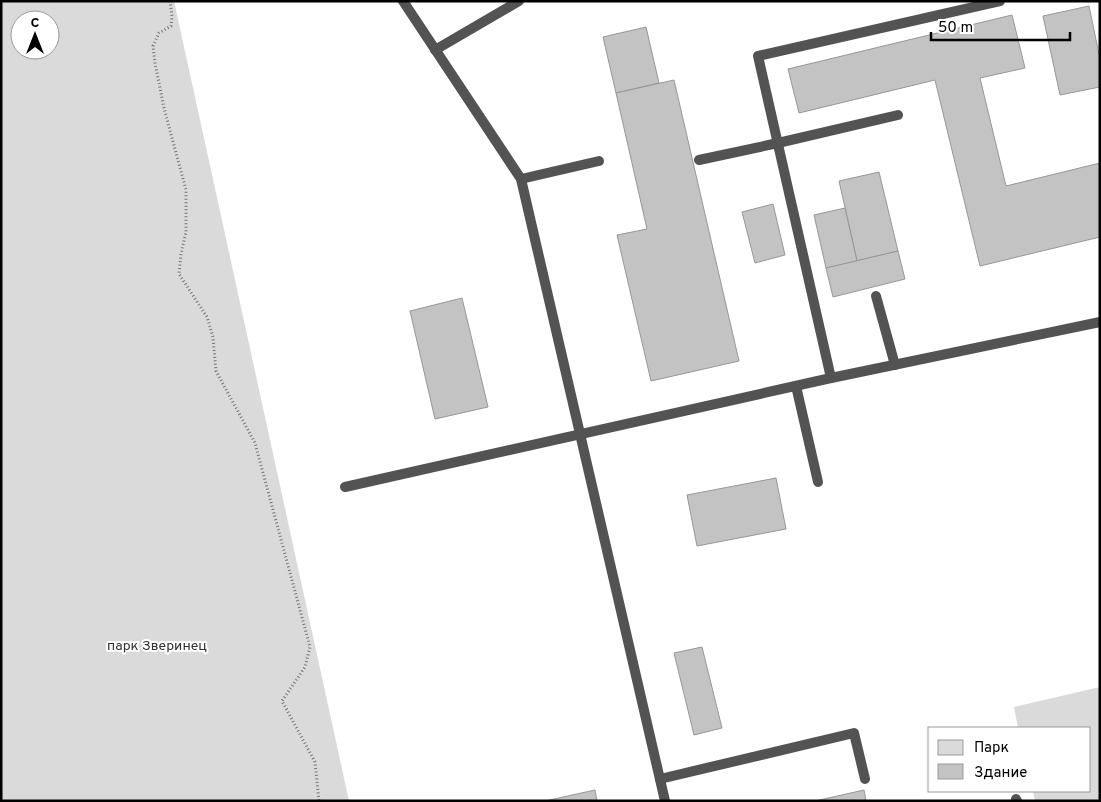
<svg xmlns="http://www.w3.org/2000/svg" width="1101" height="802" font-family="Overpass,sans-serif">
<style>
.green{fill:#dadada;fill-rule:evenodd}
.building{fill:#c3c3c3;stroke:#979797}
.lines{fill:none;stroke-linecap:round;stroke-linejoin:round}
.path{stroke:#757575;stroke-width:3;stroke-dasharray:1 2.5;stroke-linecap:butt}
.service{stroke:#535353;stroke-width:10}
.labels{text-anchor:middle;stroke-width:4;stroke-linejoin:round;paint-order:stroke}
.park-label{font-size:14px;fill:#313131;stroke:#fff}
</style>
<rect width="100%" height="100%" fill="#fff"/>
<g class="green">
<path d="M1 1H174L349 801H1ZM20 20H50V50H20Z"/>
<polygon points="1100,687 1100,801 1035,801 1033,791 1090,791 1090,728 1018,728 1014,707"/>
</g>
<g class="building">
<polygon points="1089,6 1100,59 1100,87 1060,95 1043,16"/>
<polygon points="1012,15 1025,68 980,78 1006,186 1100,163 1100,237 980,266 935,80 799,113 788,69"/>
<polygon points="646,27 659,83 616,93 603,37"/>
<polygon points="674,80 739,361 651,381 617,235 647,229 616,93"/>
<polygon points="879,172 898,251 857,261 839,181"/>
<polygon points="773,204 785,255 755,263 742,212"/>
<polygon points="845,208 857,261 826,268 814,215"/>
<polygon points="898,251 905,279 833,297 826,268"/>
<polygon points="462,298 488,407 435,419 410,311"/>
<polygon points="776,478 786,529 697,546 687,495"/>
<polygon points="702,647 722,728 694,735 674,653"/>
<polygon points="595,790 597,801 545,801"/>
<polygon points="864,790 866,801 815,801"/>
</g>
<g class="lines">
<polyline class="path" points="170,1 172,16 171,26 159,33 153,46 155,63 164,108 186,190 186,232 181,254 179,274 207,317 213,337 216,371 255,443 310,647 305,667 282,701 315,762 319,801"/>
<g class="service">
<polyline points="403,1 521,179 665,801"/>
<polyline points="435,50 519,1"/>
<polyline points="699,160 778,143 898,115"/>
<polyline points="521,179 599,161"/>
<polyline points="876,296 895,365"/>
<polyline points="831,378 758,56 1000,1"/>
<polyline points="796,386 818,482"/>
<polyline points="345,487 831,378 1100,322"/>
<polyline points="660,779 854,733 865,779"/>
<polyline points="1016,799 1017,801"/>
</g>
</g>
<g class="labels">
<g class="park-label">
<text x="157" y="650">парк Зверинец</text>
</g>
</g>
<rect width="1101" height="802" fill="none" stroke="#000000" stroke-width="5"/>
<rect x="928" y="727" width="162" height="65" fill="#ffffff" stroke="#999999"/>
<rect x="938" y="740" width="25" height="15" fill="#dadada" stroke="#999999"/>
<text x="974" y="752" font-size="15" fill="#000000">Парк</text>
<rect x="938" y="764" width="25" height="15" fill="#c3c3c3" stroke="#999999"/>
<text x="974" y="777" font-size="15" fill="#000000">Здание</text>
<g transform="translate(35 35)"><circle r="24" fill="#ffffff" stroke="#999999"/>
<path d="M0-4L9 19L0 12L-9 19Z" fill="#000000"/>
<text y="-8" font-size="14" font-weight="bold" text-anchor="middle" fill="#000000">С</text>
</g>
<path d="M931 32v8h139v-8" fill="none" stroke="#000000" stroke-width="2.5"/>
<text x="938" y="32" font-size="15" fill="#000000" stroke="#ffffff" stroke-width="4" paint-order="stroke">50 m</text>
</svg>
